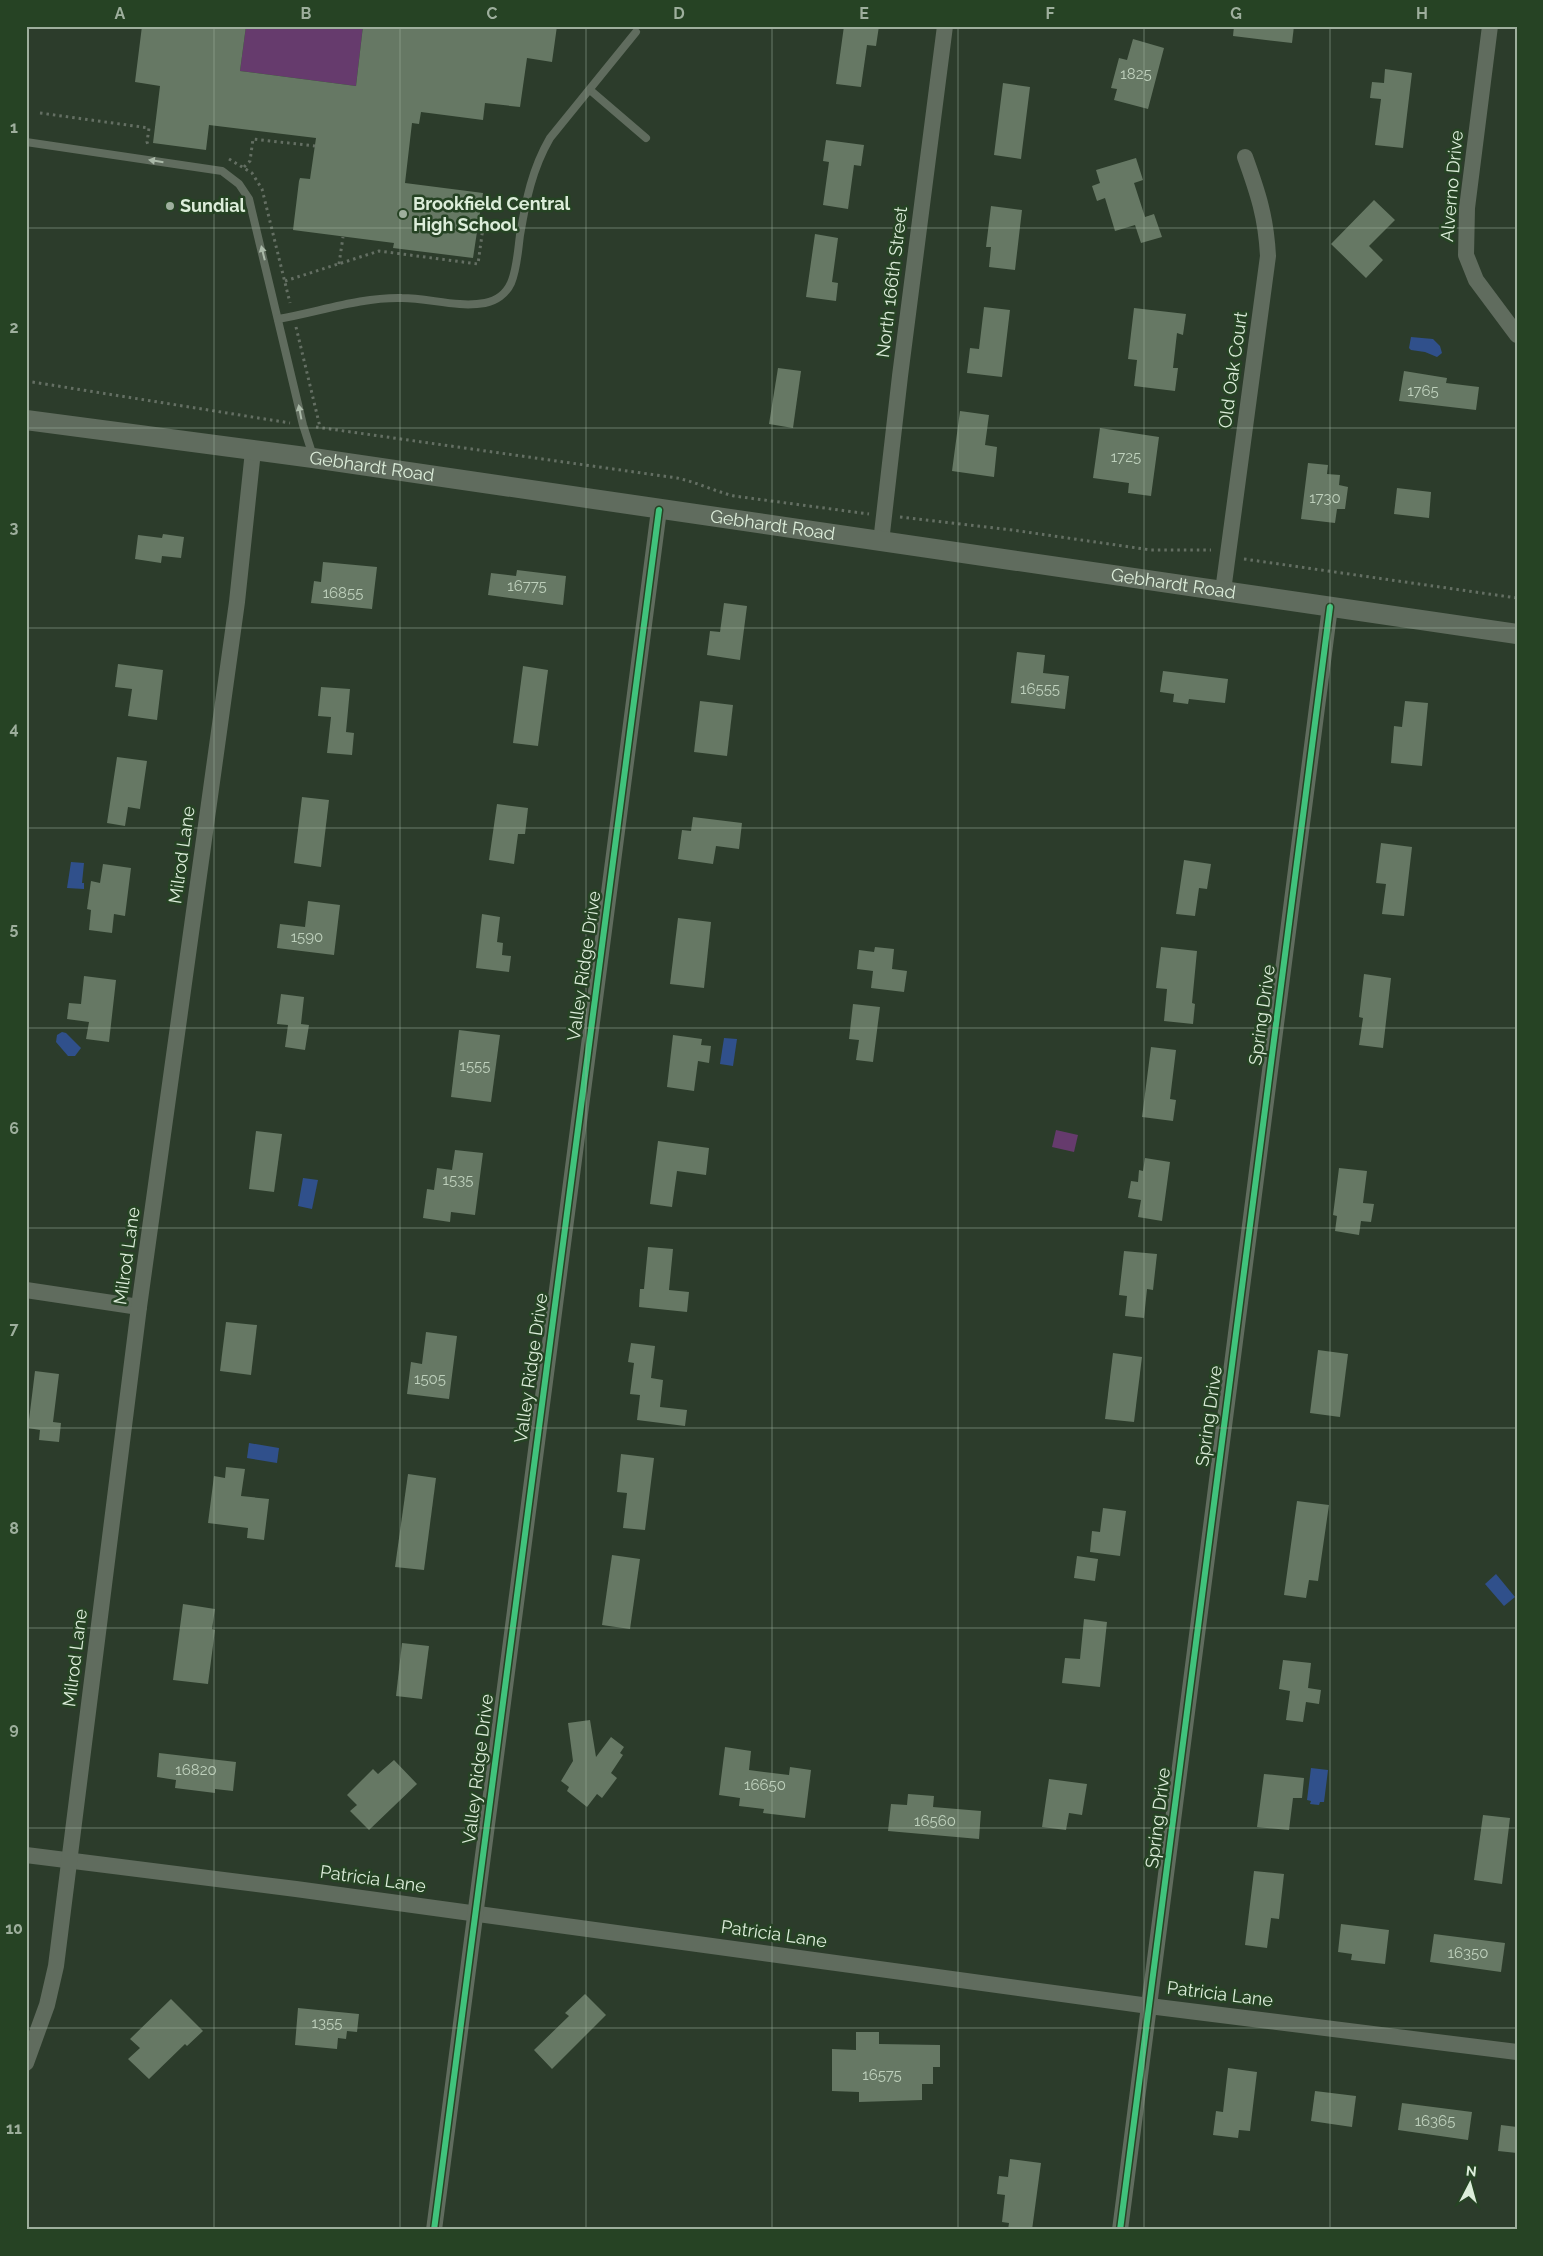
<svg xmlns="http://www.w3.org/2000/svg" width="1543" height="2256" font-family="Raleway,sans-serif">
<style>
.green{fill:#663b6d}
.water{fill:#30508b}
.building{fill:#667864}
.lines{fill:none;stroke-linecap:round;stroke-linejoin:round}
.path{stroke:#646f63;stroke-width:3;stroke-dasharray:2.5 4;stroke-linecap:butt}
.service{stroke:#606c5e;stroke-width:8}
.minor{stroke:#606c5e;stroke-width:16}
.tertiary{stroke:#606c5e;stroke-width:20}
.cycleway-casing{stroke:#264324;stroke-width:9}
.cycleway{stroke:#40c37c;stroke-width:6}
.oneway{fill:#aab9a8}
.grid{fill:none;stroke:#9eaf9d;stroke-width:1;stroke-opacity:0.55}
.poi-dot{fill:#9eaf9d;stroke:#264324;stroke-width:2}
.labels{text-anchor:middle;stroke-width:5;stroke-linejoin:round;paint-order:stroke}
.number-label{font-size:15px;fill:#bed0bc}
.street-label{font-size:18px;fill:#dcedda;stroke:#264324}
.poi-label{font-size:18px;font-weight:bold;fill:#dcedda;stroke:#264324;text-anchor:start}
.neatline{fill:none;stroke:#9eaf9d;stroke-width:2}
.grid-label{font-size:16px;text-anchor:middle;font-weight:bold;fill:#9eaf9d}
</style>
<rect width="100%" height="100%" fill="#2c3c2b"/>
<g class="green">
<polygon points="246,26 363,26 356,86 240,71"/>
<polygon points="1056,1130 1078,1135 1074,1152 1052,1147"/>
</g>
<g class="water">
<polygon points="1411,337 1433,339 1440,346 1442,353 1437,357 1425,352 1411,350 1409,348"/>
<polygon points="71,862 84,863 82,883 84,883 84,889 67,888"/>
<polygon points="62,1032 66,1033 81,1048 75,1056 68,1056 56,1042 57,1035"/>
<polygon points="724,1038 737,1039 733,1066 720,1064"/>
<polygon points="303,1178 318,1180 312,1209 298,1206"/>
<polygon points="249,1443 279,1448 277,1463 247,1458"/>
<polygon points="1496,1574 1515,1597 1504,1606 1485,1584"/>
<polygon points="1311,1768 1328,1770 1324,1802 1320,1802 1319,1805 1310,1804 1311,1801 1307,1800"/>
</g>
<g class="building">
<polygon points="142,26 246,26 240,71 356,86 363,26 557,26 552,62 527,58 520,107 485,103 483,120 421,112 419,124 412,123 405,183 483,193 473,258 393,248 394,243 293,230 299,181 300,178 310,179 316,138 209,125 206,150 153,143 160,86 135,82"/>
<polygon points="844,26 879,26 876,46 867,45 861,87 836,84"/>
<polygon points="1234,26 1294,26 1292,43 1233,36"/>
<polygon points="1133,39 1164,48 1148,109 1114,100 1117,89 1111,88 1119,58 1127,60"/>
<polygon points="1385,69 1412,73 1403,148 1375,145 1381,99 1370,98 1372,82 1384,83"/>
<polygon points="1003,83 1030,87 1021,159 994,155"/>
<polygon points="826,140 864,145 861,166 854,165 848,209 823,205 829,162 823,161"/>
<polygon points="1136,158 1143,180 1134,183 1145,217 1154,214 1162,237 1141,243 1135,225 1115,231 1105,198 1097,201 1092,186 1100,183 1096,170"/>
<polygon points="1374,200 1395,220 1369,246 1383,260 1366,278 1331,244"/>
<polygon points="991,206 1022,210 1015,270 989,267 991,247 986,247"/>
<polygon points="815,234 838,238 832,282 838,283 836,301 806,297"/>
<polygon points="984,307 1010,310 1002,377 967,373 970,348 979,349"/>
<polygon points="1134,308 1186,314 1183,335 1177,333 1173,368 1178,368 1175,391 1134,386 1137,360 1128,359"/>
<polygon points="778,368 801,371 793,428 769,424"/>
<polygon points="1404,371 1447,378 1446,383 1479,387 1476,410 1399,401"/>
<polygon points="960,411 989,415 985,445 997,447 994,477 952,471"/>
<polygon points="1100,428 1159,437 1151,496 1128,493 1129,483 1093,478"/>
<polygon points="1308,463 1328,465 1327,474 1340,475 1339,485 1348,487 1345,509 1337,509 1335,523 1301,519"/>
<polygon points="1397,488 1431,492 1429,518 1394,514"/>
<polygon points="163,534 184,537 181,558 162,556 161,563 135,559 138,535 162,538"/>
<polygon points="323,562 377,567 372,609 311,603 314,581 321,582"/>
<polygon points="517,570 566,576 563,605 488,595 491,573 516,576"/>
<polygon points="724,603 747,606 740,660 707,655 710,631 720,632"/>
<polygon points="1017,652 1045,655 1043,673 1069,676 1065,709 1011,703"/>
<polygon points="118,664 163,670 157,720 128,716 132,689 115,687"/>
<polygon points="523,666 548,670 538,746 513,743"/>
<polygon points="1163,671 1228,679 1225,703 1189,699 1188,704 1173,702 1174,694 1160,692"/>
<polygon points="321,687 350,689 346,732 354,733 352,755 327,753 331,717 318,716"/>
<polygon points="700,701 733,705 727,756 694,752"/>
<polygon points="1405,701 1428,703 1422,766 1391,763 1394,726 1402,727"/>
<polygon points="117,757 147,761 140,809 128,807 125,826 107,823"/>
<polygon points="302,797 329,800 321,867 294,863"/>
<polygon points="497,804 528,808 525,834 518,834 514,864 489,860"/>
<polygon points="693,817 742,823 739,849 716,846 713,864 678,859 682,830 691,831"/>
<polygon points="1381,843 1412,847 1404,916 1382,914 1386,884 1376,883"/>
<polygon points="1184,860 1211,864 1207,889 1199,888 1195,916 1176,914"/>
<polygon points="103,864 131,868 125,916 114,914 112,933 89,930 91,910 87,909 91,881 100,883"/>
<polygon points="308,901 340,905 334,955 277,948 280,924 305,927"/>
<polygon points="482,914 500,917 497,942 503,943 502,955 511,956 509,972 476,968"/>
<polygon points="678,918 711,922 704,988 670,984"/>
<polygon points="875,947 894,949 892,969 907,971 904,992 871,988 873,971 857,969 859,950 874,952"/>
<polygon points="1161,947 1197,951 1192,1003 1195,1004 1193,1024 1164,1021 1167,989 1156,988"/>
<polygon points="1364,974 1391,978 1383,1048 1359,1045 1363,1018 1359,1017"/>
<polygon points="84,976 116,980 109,1042 86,1039 89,1022 67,1019 69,1003 81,1004"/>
<polygon points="281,994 304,997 301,1024 309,1025 305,1050 285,1047 288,1025 277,1024"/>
<polygon points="853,1004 880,1007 873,1062 856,1060 859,1040 849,1039"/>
<polygon points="459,1030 500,1035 491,1102 451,1097"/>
<polygon points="673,1035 702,1039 701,1045 711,1046 709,1063 698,1061 694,1091 667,1087"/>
<polygon points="1151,1047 1176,1050 1170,1099 1176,1100 1173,1121 1142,1117"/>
<polygon points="256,1131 282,1134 274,1192 249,1189"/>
<polygon points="658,1141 709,1148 706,1175 677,1171 672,1207 650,1204"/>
<polygon points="455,1150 483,1153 475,1215 451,1212 450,1222 423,1218 427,1189 434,1190 437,1168 452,1170"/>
<polygon points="1145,1158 1170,1162 1162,1221 1138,1217 1141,1200 1128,1198 1131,1181 1138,1182 1139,1170 1143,1171"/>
<polygon points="1339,1168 1367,1171 1363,1203 1374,1204 1371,1222 1361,1221 1359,1235 1335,1231 1337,1216 1333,1215"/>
<polygon points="648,1247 673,1249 669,1290 689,1292 687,1312 639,1307 640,1289 644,1289"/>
<polygon points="1124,1251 1157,1254 1153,1290 1147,1289 1144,1318 1125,1316 1127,1296 1119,1295"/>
<polygon points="226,1322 257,1325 251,1375 220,1371"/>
<polygon points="426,1332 457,1336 449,1399 407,1394 411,1362 422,1364"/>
<polygon points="631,1343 655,1346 651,1378 663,1380 660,1407 687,1410 685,1426 637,1420 640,1395 630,1394 634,1363 628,1362"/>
<polygon points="1318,1350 1348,1354 1340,1417 1310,1413"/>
<polygon points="1113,1353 1142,1357 1134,1422 1105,1419"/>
<polygon points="35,1371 59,1374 53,1422 61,1423 59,1442 39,1440 40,1430 28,1428"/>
<polygon points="621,1454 654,1458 645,1530 623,1528 627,1493 617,1492"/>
<polygon points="226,1467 245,1469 241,1496 269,1499 264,1540 247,1538 248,1528 208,1523 214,1476 225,1478"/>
<polygon points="408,1474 436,1478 424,1570 395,1567"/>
<polygon points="1297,1501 1329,1505 1318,1581 1309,1580 1306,1598 1284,1595"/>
<polygon points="1103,1508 1126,1511 1120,1556 1090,1552 1092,1531 1100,1532"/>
<polygon points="612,1555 640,1559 630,1629 602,1625"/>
<polygon points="1077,1556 1098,1559 1095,1581 1074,1578"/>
<polygon points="183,1604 215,1609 212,1629 215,1630 208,1684 173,1680"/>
<polygon points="1084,1619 1107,1622 1100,1687 1062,1683 1065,1658 1080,1659"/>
<polygon points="402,1643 429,1646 422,1699 396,1696"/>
<polygon points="1283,1660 1311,1663 1308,1688 1321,1690 1319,1704 1306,1702 1303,1722 1286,1720 1290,1691 1279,1689"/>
<polygon points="590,1720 596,1757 611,1737 624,1747 620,1753 623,1755 611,1773 617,1778 602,1798 597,1794 587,1807 567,1791 569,1787 561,1781 573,1761 568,1723"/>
<polygon points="725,1747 751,1751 749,1770 789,1775 790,1767 811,1770 805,1818 763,1813 764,1809 739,1806 740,1798 719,1795"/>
<polygon points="159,1753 236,1762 233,1791 215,1789 215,1793 175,1788 176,1780 157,1777"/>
<polygon points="394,1760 417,1784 369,1830 350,1811 357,1805 347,1795 373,1769 378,1774"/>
<polygon points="1264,1774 1304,1778 1302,1798 1293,1798 1289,1830 1257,1827"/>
<polygon points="1049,1779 1087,1784 1082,1815 1069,1813 1066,1830 1042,1827"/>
<polygon points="908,1794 934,1796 933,1807 981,1811 979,1839 888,1831 891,1804 907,1805"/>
<polygon points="1483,1815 1510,1818 1502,1884 1474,1880"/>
<polygon points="1254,1871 1284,1874 1279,1919 1271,1918 1267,1948 1245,1945"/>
<polygon points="1341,1924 1389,1930 1385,1964 1351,1960 1352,1954 1338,1952"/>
<polygon points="1434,1934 1505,1943 1501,1972 1430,1962"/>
<polygon points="585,1994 606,2015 552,2069 534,2050 569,2016 565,2013"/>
<polygon points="171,1999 203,2031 187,2046 185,2044 149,2079 128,2059 140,2048 130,2039"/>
<polygon points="298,2008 359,2014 357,2032 347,2031 346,2039 338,2038 337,2049 295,2045"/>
<polygon points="856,2032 879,2032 879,2044 940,2045 940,2067 933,2067 933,2084 922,2084 922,2100 859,2102 859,2092 832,2091 832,2049 856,2050"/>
<polygon points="1228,2068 1257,2072 1250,2131 1239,2130 1238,2138 1213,2135 1216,2111 1223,2112"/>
<polygon points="1315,2091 1356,2096 1352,2127 1311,2121"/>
<polygon points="1402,2103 1472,2112 1468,2140 1398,2130"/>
<polygon points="1501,2125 1517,2127 1517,2153 1498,2151"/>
<polygon points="1010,2159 1041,2163 1032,2230 1008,2230 1009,2223 1002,2222 1005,2195 997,2194 999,2176 1008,2177"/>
</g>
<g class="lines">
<g class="path">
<polyline points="40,113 149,128 147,142 149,147"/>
<polyline points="229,159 252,173 262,189 290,303"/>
<polyline points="244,167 250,161 253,139 315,146"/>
<polyline points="339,264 343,237"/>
<polyline points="285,281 379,251 478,264 484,220 480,219"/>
<polyline points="296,327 320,427"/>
<polyline points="26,381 290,423"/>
<path d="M316 427 677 478C696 482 714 491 734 496L869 514"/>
<polyline points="900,517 1012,530 1151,550 1211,550"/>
<polyline points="1244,559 1517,598"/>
</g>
<g class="service">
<polyline points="590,90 646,138"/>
<polyline points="26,142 222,171 239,184 249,199 303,425 313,456"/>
<path d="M278 319C319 312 360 297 402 298 429 298 457 308 485 303 496 301 506 294 511 283 517 269 518 250 520 235 526 200 532 169 550 138L636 32"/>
</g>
<g class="minor">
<polyline points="1490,26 1467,208 1466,255 1476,280 1517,335"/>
<polyline points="881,542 900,376 945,26"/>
<path d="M1223 591 1268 256C1266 217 1258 193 1245 157"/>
<polyline points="26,1290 139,1307"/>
<polyline points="26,1855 296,1889 1149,2006 1517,2052"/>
<polyline points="26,2063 47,2005 56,1966 139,1307 237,602 253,451"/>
<polyline points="434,2230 659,510"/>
<polyline points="1120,2230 1330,607"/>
</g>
<path class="tertiary" id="s1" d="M26 420 313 458 1517 634"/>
<defs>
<g id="cycleway">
<polyline points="434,2230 659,510"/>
<polyline points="1120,2230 1330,607"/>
</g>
</defs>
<use href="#cycleway" class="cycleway-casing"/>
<use href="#cycleway" class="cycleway"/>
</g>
<defs><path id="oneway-solid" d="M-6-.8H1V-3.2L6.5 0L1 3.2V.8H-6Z" transform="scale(1.25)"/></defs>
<g class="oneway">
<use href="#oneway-solid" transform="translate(156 161) rotate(-171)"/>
<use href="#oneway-solid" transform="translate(263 253) rotate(-104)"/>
<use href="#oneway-solid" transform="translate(300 412) rotate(-101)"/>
</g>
<path class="grid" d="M214 26V2230M400 26V2230M586 26V2230M772 26V2230M958 26V2230M1144 26V2230M1330 26V2230M26 228H1517M26 428H1517M26 628H1517M26 828H1517M26 1028H1517M26 1228H1517M26 1428H1517M26 1628H1517M26 1828H1517M26 2028H1517"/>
<g class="poi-dot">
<circle cx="170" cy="206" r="5"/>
<circle cx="403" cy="214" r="5"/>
</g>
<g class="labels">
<g class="number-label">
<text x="1136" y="79">1825</text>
<text x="1423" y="396">1765</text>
<text x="1126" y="462">1725</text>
<text x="1325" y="503">1730</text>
<text x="527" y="591">16775</text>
<text x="343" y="598">16855</text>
<text x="1040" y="694">16555</text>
<text x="307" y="942">1590</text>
<text x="475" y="1071">1555</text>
<text x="458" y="1185">1535</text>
<text x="430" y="1384">1505</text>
<text x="196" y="1775">16820</text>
<text x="765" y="1790">16650</text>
<text x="935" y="1826">16560</text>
<text x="1468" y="1958">16350</text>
<text x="327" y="2028">1355</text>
<text x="882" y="2080">16575</text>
<text x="1435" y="2126">16365</text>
</g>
<g class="street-label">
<text transform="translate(1452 186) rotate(-85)" y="6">Alverno Drive</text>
<text transform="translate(892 282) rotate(-83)" y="6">North 166th Street</text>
<text transform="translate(1233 370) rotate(-82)" y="6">Old Oak Court</text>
<text dy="6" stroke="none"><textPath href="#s1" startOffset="349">Gebhardt Road</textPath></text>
<text dy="6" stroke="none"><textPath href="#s1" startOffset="754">Gebhardt Road</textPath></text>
<text dy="6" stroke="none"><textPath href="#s1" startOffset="1159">Gebhardt Road</textPath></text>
<text transform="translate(182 855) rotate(-82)" y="6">Milrod Lane</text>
<text transform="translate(584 966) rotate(-82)" y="6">Valley Ridge Drive</text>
<text transform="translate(1262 1015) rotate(-82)" y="6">Spring Drive</text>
<text transform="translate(127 1256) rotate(-82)" y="6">Milrod Lane</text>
<text transform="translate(531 1368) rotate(-82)" y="6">Valley Ridge Drive</text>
<text transform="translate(1209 1416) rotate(-82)" y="6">Spring Drive</text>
<text transform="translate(75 1658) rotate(-83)" y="6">Milrod Lane</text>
<text transform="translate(478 1769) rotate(-83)" y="6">Valley Ridge Drive</text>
<text transform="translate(1158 1818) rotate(-83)" y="6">Spring Drive</text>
<text transform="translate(373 1879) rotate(8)" y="6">Patricia Lane</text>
<text transform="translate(774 1934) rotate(8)" y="6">Patricia Lane</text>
<text transform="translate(1220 1994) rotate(7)" y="6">Patricia Lane</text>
</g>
<g class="poi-label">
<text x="413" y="210">Brookfield Central<tspan x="413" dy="21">High School</tspan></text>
<text x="180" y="212">Sundial</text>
</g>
</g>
<rect width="1543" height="2256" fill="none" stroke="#264324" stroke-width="55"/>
<g transform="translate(1470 2184) rotate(6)" stroke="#264324" stroke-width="4" paint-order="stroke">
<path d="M0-4L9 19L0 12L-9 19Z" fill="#dcedda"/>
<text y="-8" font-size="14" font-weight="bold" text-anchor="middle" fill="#dcedda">N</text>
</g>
<rect x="28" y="28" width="1488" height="2200" class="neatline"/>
<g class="grid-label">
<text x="120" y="19">A</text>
<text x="306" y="19">B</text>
<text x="492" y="19">C</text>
<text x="679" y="19">D</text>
<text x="864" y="19">E</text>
<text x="1050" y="19">F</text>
<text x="1236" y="19">G</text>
<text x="1422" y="19">H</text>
<text x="14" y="133">1</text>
<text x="14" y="333">2</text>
<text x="14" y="533">3</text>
<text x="14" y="734">4</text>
<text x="14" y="934">5</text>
<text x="14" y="1134">6</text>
<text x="14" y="1334">7</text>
<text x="14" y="1534">8</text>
<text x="14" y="1734">9</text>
<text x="14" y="1934">10</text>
<text x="14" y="2134">11</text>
</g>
</svg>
